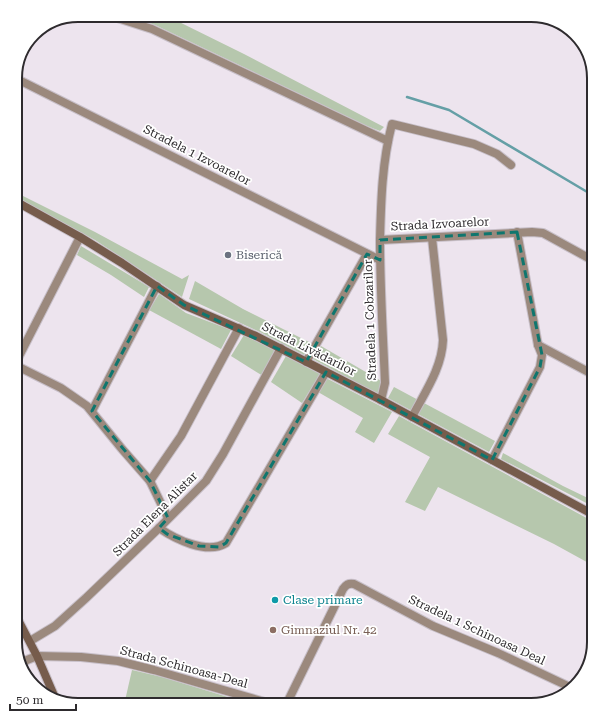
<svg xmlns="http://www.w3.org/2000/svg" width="609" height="720" font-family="'Roboto Serif',serif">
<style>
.green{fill:#b6c7ad}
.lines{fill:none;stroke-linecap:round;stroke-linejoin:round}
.stream{stroke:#659fa6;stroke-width:2.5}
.street-casing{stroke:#c7bfc8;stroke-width:10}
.secondary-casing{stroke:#c7bfc8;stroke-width:10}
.street{stroke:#9b897d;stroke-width:8}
.secondary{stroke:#765c4c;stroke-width:8}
.marked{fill:none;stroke:#0f766e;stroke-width:3;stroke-dasharray:8 5;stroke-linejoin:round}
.worship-dot{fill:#6b7280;stroke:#fff;stroke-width:1.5}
.culture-dot{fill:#0f9aa8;stroke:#fff;stroke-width:1.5}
.education-dot{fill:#8d6e63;stroke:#fff;stroke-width:1.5}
.labels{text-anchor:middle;stroke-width:3.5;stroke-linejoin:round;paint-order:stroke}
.street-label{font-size:12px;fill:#2e2b2e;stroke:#fff}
.worship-label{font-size:12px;fill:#5b616d;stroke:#fff;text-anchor:start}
.culture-label{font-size:12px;fill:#0d838f;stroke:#fff;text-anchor:start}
.education-label{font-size:12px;fill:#785e54;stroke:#fff;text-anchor:start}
.rim{fill:none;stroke:#2e2b2e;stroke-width:2}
</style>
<rect width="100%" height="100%" fill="#ede4ee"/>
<g class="green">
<polygon points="127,15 165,15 244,54 384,127 380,131 367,126 155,25"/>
<polygon points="15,192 95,232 182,279 189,275 182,297 95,240 17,198"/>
<polygon points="81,246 149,287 144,297 111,275 77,255"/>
<polygon points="195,281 243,309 311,343 304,355 262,333 189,299"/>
<polygon points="159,294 186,313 231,330 221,349 149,310"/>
<polygon points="244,335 277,351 263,376 231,356"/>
<polygon points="321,346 383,382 378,394 313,359"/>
<polygon points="286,356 320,374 302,403 271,382"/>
<polygon points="326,378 392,412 374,443 355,432 363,418 318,392"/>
<polygon points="394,387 495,441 489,452 388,398"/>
<polygon points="399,416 594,522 594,566 554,544 438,487 425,511 405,502 430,457 388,434"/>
<polygon points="503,453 563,486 594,501 594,507 501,459"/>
<polygon points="132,670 162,677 254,705 124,705"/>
</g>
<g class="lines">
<polyline class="stream" points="407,97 449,110 594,196"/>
<defs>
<g id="street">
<polyline points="108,15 152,29 388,141"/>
<polyline points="15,78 380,260"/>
<polyline points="15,212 20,204"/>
<polyline points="380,240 532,232 543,233 594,261"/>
<polyline points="538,345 594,375"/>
<polyline points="306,362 367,254"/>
<polyline points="15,364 80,237"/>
<polyline points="15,365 61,388 87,406 122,449 150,481 168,518"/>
<path d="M381 400 385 383C383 335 380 288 380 240 381 201 382 162 392 124L474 144 497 154 511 165"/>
<polyline points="92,411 157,286"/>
<path d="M412 417C425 392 442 368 443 340L432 238"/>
<polyline points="492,460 540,367 542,355 538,345 517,232"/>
<polyline points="150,481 181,436 239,328"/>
<path d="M159 528C175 539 207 555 226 543L326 372"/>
<polyline points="30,641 55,626 86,598 159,528 206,481 223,454 281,348"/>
<polyline points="22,662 37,656 81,657 118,661 154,670 275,705"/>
<path d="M286 705 343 589C346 585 348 583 354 584L433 626 498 653 572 688"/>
</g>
<g id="secondary">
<polyline points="15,201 80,237 122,263 184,305 256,336 381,400 594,515"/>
<polyline points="15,614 37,656 56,700"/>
</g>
</defs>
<use href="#street" class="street-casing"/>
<use href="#secondary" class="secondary-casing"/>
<use href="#street" class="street"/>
<use href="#secondary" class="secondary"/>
</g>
<path class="marked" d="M517 232 542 355 540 367 492 460 326 372 226 543 219 547 199 546 167 534 159 528 168 518 150 481 92 411 157 286 184 305 306 362 367 254 380 260V240Z"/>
<circle class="worship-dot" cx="228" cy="255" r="4"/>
<circle class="culture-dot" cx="275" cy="600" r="4"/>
<circle class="education-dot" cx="273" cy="630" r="4"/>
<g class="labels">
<g class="street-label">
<text transform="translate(197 155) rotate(27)" y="4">Stradela 1 Izvoarelor</text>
<text transform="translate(440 224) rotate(-3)" y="4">Strada Izvoarelor</text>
<text transform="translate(370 320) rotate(-92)" y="4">Stradela 1 Cobzarilor</text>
<text transform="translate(309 349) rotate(27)" y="4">Strada Livădarilor</text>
<text transform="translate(155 514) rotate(-45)" y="4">Strada Elena Alistar</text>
<text transform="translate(477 630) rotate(25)" y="4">Stradela 1 Schinoasa Deal</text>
<text transform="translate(184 667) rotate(15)" y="4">Strada Schinoasa-Deal</text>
</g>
<g class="worship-label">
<text x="236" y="259">Biserică</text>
</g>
<g class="culture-label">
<text x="283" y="604">Clase primare</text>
</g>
<g class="education-label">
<text x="281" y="634">Gimnaziul Nr. 42</text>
</g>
</g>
<path d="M0 0H609V720H0ZM78 22H531A56 56 0 0 1 587 78V642A56 56 0 0 1 531 698H78A56 56 0 0 1 22 642V78A56 56 0 0 1 78 22Z" fill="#fff" fill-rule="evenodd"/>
<path class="rim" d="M78 22H531A56 56 0 0 1 587 78V642A56 56 0 0 1 531 698H78A56 56 0 0 1 22 642V78A56 56 0 0 1 78 22Z"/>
<path d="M10 704v6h66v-6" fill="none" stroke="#2e2b2e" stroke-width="2"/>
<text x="16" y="704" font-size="12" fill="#2e2b2e" stroke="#ffffff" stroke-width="3" paint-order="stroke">50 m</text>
</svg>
